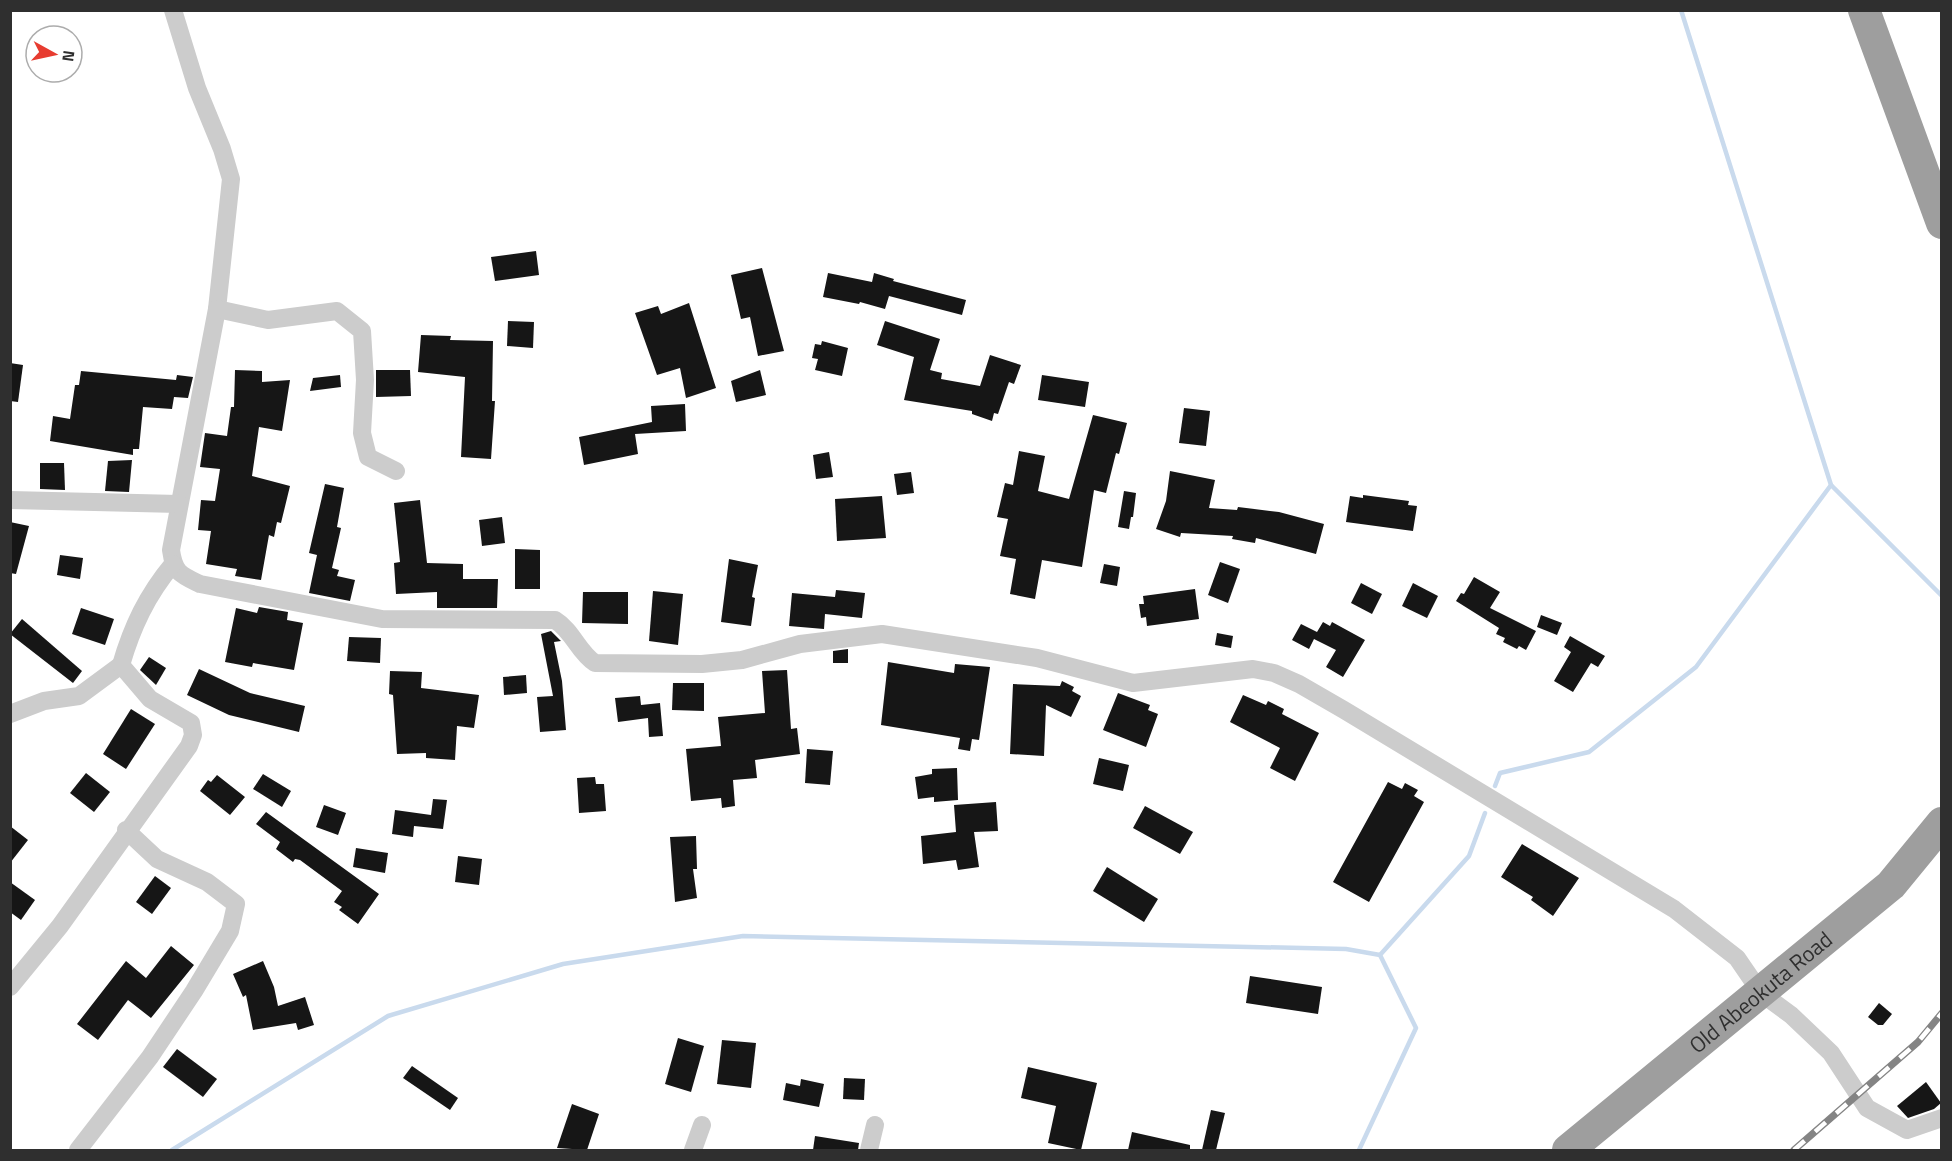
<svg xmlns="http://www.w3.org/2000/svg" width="1952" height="1161" font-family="'Titillium Web',sans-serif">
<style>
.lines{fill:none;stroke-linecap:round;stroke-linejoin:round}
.stream{stroke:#c9daed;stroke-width:4.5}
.building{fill:#161616}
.minor{stroke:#ccc;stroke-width:18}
.trunk{stroke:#9e9e9e;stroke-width:32}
.rail-casing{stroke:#848484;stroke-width:7}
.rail{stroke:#fff;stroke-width:4.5;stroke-dasharray:14;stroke-linecap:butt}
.labels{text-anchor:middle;stroke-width:6;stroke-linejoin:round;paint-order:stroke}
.street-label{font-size:22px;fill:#2f2f2f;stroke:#fff}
</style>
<rect width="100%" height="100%" fill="#fff"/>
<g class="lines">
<g class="stream">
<polyline points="1681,10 1831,485 1942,596"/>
<polyline points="1495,786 1500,773 1589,752 1696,667 1831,485"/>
<polyline points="172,1150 388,1016 563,964 743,936 1346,949 1380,955"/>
<polyline points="1359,1150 1416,1028 1380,955 1469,856 1485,813"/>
</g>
</g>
<g class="building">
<polygon points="536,251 539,275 495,281 491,257"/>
<polygon points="762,268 784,351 758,356 750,317 741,319 731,275"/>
<polygon points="828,273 872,282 874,273 894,279 893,281 966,300 962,315 889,296 885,309 860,302 859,304 823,297"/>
<polygon points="689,303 716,388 686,398 680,368 657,375 635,313 658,306 661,314"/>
<polygon points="508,321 534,322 533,348 507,346"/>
<polygon points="885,321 940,339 930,370 942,373 941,379 980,386 990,355 1021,365 1014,384 1009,382 998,414 994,413 992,421 972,414 972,411 904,400 914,357 877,345"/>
<polygon points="421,335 451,336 450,340 493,341 492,401 495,401 491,459 461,457 465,377 418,372"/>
<polygon points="822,341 848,348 842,376 815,370 818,359 812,358 815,344 821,345"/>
<polygon points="10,363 23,365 18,402 10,401"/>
<polygon points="235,370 262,371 262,382 290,380 282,431 259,427 252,476 290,486 281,523 277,522 274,537 269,535 261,580 235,576 237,569 206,564 211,531 198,530 201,500 215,501 220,469 200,467 205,433 227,436 231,407 234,407"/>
<polygon points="376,370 410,370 411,396 376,397"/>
<polygon points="760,370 766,395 736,402 731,381"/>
<polygon points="81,371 176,380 177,375 193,377 188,398 174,397 172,409 143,407 139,449 133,449 133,455 50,441 53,416 70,419 75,385 79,385"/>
<polygon points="340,375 341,387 310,391 313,378"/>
<polygon points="1042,375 1089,382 1085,407 1038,400"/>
<polygon points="685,404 686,431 635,434 638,454 584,465 579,437 652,422 651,406"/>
<polygon points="1184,408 1210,411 1206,446 1179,443"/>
<polygon points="1093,415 1127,423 1119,454 1116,453 1106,493 1094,490 1082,567 1042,560 1035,599 1010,594 1016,559 1000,556 1008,519 997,517 1005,483 1013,485 1019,451 1045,456 1038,491 1069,499"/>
<polygon points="829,452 833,477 816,479 813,455"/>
<polygon points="132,460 129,492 105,491 108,461"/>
<polygon points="40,463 64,463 65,490 40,489"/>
<polygon points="1170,471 1215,480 1209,508 1237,510 1238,507 1279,512 1324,524 1316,554 1256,538 1255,543 1232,539 1233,536 1181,533 1180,537 1156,529 1166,501"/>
<polygon points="911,472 914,493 897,495 894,474"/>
<polygon points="325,484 344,488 337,527 341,528 332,568 339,570 337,576 355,580 350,601 309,593 317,555 309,553"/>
<polygon points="1124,491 1136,493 1133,517 1131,517 1129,529 1118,527"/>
<polygon points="1363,495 1409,501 1408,505 1417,506 1413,531 1346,522 1350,496 1363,498"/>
<polygon points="882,496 886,538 837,541 835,499"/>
<polygon points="420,500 427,563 463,564 463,579 498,579 497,608 437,608 437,592 396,594 394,563 400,562 394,503"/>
<polygon points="502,517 505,543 482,546 479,520"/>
<polygon points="10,522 29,526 16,574 10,573"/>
<polygon points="515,549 540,550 540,589 515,589"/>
<polygon points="60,555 83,558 80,579 57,575"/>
<polygon points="729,559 758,565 752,597 755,598 751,626 721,622"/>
<polygon points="1220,562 1240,569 1228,603 1208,595"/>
<polygon points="1104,564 1120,567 1117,586 1100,583"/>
<polygon points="1474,577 1500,592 1490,608 1536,631 1526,650 1519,646 1517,649 1503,642 1505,638 1496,634 1499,628 1456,601 1461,593 1464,594"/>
<polygon points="1361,583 1382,594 1372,614 1351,603"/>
<polygon points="1413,583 1438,596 1427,618 1402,606"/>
<polygon points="1195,589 1199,619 1147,626 1146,617 1141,618 1139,604 1144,604 1143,596"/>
<polygon points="836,590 865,593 862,618 825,614 824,629 789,626 792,593 835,597"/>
<polygon points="653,591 683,594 678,645 649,641"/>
<polygon points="583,592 628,592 628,624 582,623"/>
<polygon points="259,607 288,612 287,620 303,623 294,670 253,663 252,667 225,662 236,608 257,613"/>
<polygon points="81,608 114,619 105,645 72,634"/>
<polygon points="1541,615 1562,623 1557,635 1537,627"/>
<polygon points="22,619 82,671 73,683 10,634"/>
<polygon points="1323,622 1330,626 1332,622 1365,640 1343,677 1326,667 1336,650 1314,639 1309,649 1292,640 1301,624 1317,632"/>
<polygon points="551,631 561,641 554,642 562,681 566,730 540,732 537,697 553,696 541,634"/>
<polygon points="1217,633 1233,636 1231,648 1215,645"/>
<polygon points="1570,636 1605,656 1598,667 1591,663 1573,692 1554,681 1571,652 1564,647"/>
<polygon points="349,637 381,638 380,663 347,661"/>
<polygon points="848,649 848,663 833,663 833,651"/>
<polygon points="149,657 166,668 156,685 140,670"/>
<polygon points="888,662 954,673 955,664 990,667 979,740 972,739 970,751 958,749 960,738 881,725"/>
<polygon points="199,669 250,693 305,706 299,732 229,715 187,695"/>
<polygon points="787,670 791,729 797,728 800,754 755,760 757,778 733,780 735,806 722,808 721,798 691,801 686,749 721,746 718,717 765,713 762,671"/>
<polygon points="390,671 422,672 421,688 479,695 474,728 457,726 455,760 426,758 426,753 397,754 393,695 389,694"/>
<polygon points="526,675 527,693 504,695 503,677"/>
<polygon points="1062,681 1074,687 1072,691 1081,696 1071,717 1046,705 1044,756 1010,754 1013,684 1060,686"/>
<polygon points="673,683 704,683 704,711 672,710"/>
<polygon points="1118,693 1150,705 1148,710 1158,714 1146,747 1103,730"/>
<polygon points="1243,695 1266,705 1268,701 1284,709 1282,714 1319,733 1295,781 1270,768 1280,748 1230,722"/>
<polygon points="640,696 641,705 660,703 663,736 649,737 648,718 618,722 615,698"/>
<polygon points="131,709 155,724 126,769 103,754"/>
<polygon points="807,749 833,751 830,785 805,783"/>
<polygon points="1099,758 1129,765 1123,791 1093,784"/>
<polygon points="957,768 958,800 934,802 934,797 918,799 915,777 932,774 932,769"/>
<polygon points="86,773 110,792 94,812 70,793"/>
<polygon points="263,774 291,791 282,807 253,789"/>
<polygon points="217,775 245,797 230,815 200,791 208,780 211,782"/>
<polygon points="595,777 596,784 604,784 606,811 579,813 577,778"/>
<polygon points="1388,782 1402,789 1405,783 1418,790 1414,796 1424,802 1369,902 1333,882"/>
<polygon points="433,799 447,800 443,829 414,826 413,837 392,834 395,810 431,815"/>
<polygon points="996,802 998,831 974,832 979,867 958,870 956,860 923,864 921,836 956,832 954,805"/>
<polygon points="324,805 346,813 338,835 316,827"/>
<polygon points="1145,806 1193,832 1180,854 1133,828"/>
<polygon points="266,812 379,894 358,924 339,910 342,907 334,902 342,891 300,860 295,859 293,862 276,849 280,842 256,824"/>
<polygon points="10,826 28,840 10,863"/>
<polygon points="696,836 697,869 693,869 697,898 675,902 670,837"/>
<polygon points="1522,844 1579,878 1553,916 1531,900 1533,897 1501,877"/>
<polygon points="356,848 388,853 385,873 353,867"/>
<polygon points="458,856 482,859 479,885 455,882"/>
<polygon points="1107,867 1158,899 1144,922 1093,891"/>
<polygon points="155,876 171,888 152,914 136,902"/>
<polygon points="10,882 35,900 21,920 10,912"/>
<polygon points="171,946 194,965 151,1018 128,1000 98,1040 77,1024 126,961 146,978"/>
<polygon points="263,961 274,987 278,1006 305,997 314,1025 298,1030 296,1023 253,1030 246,995 243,997 233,974"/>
<polygon points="1250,976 1322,987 1318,1014 1246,1003"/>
<polygon points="1879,1003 1892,1014 1883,1025 1878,1025 1868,1017"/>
<polygon points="678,1038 704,1046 691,1092 665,1084"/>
<polygon points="722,1040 756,1043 751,1088 717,1084"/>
<polygon points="177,1049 217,1079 203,1097 163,1067"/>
<polygon points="412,1066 458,1098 450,1110 403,1078"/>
<polygon points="1028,1067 1097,1083 1081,1150 1048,1143 1056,1106 1021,1098"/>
<polygon points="844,1078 865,1079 864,1100 843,1099"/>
<polygon points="801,1079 824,1084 819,1107 783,1100 786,1083 800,1086"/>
<polygon points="1926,1082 1941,1103 1934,1109 1908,1118 1897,1106"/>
<polygon points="572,1104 599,1114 587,1150 557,1148"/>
<polygon points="1211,1110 1225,1113 1216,1150 1202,1150"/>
<polygon points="1132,1132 1190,1145 1190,1150 1128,1150"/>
<polygon points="815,1136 859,1143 858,1150 813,1150"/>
</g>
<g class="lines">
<g class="minor">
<path d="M173 10 197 88 222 149 231 179 217 309 171 550C174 573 181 575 200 584L382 619 555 620C573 631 578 652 595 663L702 664 742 660 800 644 882 634 1037 658 1133 683 1253 669 1274 673 1299 684 1344 710 1674 909 1737 958 1761 993 1791 1015 1831 1053 1867 1108 1907 1130 1942 1118"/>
<polyline points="217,309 268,320 337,311 362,331 365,380 362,433 368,457 396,471"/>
<polyline points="10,500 179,504"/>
<polyline points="10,714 44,701 79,696 121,665"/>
<path d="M10 987 60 926 189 746 193 735 191 723 150 699 121 665C132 627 147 595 173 564"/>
<polyline points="78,1150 150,1057 194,991 230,931 236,904 207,882 157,859 126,830"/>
<polyline points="693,1150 702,1125"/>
<polyline points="869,1150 875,1125"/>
</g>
<g class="trunk">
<polyline points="1864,10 1942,223"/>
<path id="s1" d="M1568 1150 1891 885 1942 823"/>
</g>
<defs>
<polyline id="rail" points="1794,1150 1918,1042 1942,1013"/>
</defs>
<use href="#rail" class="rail-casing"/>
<use href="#rail" class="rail"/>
</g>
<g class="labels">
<g class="street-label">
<text dy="8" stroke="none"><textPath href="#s1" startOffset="249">Old Abeokuta Road</textPath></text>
</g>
</g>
<rect width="1952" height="1161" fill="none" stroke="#2f2f2f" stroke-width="24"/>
<g transform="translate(54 54) rotate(98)"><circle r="28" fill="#ffffff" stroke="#acacac" stroke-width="1.5"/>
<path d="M0-4.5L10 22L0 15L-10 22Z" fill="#e73c30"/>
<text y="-9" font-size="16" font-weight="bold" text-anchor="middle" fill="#2f2f2f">N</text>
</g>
</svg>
